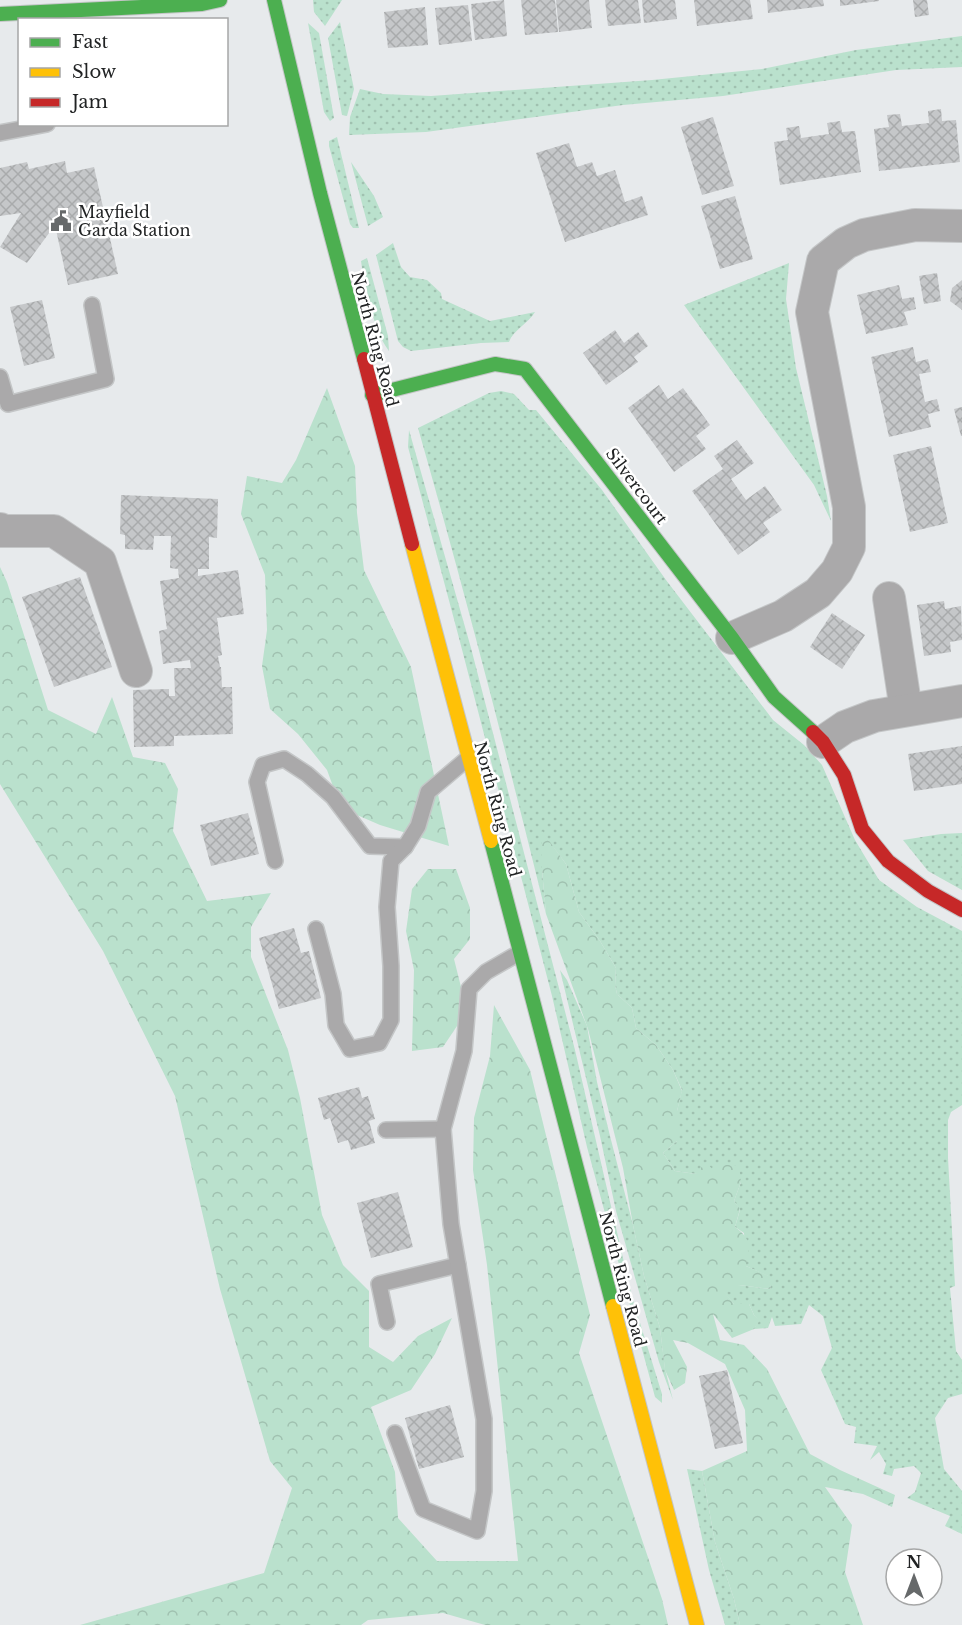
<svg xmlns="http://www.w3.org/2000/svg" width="962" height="1625" font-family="'Libre Baskerville',serif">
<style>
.grass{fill:url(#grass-dots)}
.forest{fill:url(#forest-crowns)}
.building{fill:url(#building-cross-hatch)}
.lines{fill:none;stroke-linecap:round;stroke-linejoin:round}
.lane-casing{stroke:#c4c6c7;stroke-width:18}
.street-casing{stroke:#c4c6c7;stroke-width:34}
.fast-casing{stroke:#c4c6c7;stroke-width:16}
.slow-casing{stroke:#c4c6c7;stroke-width:16}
.jam-casing{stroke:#c4c6c7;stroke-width:16}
.lane{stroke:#aaa9aa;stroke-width:15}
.street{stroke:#aaa9aa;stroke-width:32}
.fast{stroke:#4caf50;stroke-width:14}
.slow{stroke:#ffc107;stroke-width:14}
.jam{stroke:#c62828;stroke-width:14}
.labels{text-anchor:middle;stroke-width:5;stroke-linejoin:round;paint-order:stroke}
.poi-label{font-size:16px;fill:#212324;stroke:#fff;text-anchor:start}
.street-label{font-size:16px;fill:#212324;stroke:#fff}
</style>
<defs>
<pattern id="grass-dots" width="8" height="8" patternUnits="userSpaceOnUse" patternTransform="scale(1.5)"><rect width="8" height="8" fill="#bae1cd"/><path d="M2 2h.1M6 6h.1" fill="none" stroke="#a0c1b0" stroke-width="1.8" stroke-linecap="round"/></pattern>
<pattern id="forest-crowns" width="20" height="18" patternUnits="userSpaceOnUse" patternTransform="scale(1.5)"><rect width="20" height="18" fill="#bae1cd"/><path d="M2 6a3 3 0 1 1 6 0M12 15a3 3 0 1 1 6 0" fill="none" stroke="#a0c1b0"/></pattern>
<pattern id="building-cross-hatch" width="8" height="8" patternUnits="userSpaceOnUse" patternTransform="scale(1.5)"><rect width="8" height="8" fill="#c5c7c9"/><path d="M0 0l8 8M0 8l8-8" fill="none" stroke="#a9abac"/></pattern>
</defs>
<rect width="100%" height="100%" fill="#e7eaec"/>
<g class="grass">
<polygon points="313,0 342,0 325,26 314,12"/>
<polygon points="340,22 354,89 347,116 342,115 328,38"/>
<polygon points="308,23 319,33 334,118 330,121 324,112"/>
<polygon points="962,36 962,67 896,70 723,96 623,105 426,132 349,135 350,117 360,89 383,94 431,96 652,80 762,69 856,50"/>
<polygon points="337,137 359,228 353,228 350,224 329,146 329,141"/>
<polygon points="351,162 374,196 383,217 368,226"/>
<path d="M393 243 401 267 410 277 427 280 441 293 442 299 490 321 535 312C528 324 513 330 509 342L481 343 411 351 403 347 398 341 376 255Z"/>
<path d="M367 258 388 336 389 351C372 328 369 296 362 268L361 261Z"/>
<polygon points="789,263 786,299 796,368 827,496 831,521 814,485 684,305"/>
<path d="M501 391 514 394 529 410H536L602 490 666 580 773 720 804 745 822 765 855 840 879 880 917 907 962 931V1105L951 1112 948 1120V1158L955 1286 950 1288 956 1351 962 1360V1394L948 1398 935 1418 944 1469 962 1491V1534L945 1526 950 1516 907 1498 915 1492 921 1473 914 1466 894 1469 892 1476 883 1474 886 1464 879 1452 870 1460 877 1446 854 1443 856 1427 845 1424 821 1370 832 1348 823 1316 809 1305 801 1324 775 1326 772 1317 768 1328 754 1329 759 1320 754 1315 749 1304H734L721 1289 739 1285 771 1289 768 1276 746 1266 744 1233 735 1227 740 1210 734 1201 741 1182 713 1170 696 1174 675 1171 663 1153 677 1141V1111L682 1090 673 1070 656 1045 636 1028 632 1008 617 994 615 985 616 968 600 941 579 912 566 864 542 832V870L546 914C506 751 464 589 418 428L489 393Z"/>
<polygon points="409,430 471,648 575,1050 632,1297 662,1394 662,1403 655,1397 587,1147 552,996 459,638 408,447"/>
<polygon points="962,833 962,890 928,871 903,840 941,834"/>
<polygon points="560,970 567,980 587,1026 597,1082 610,1136 633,1225 644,1276 660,1328 665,1369 673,1400 659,1362 616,1211 600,1136"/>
<polygon points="687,1469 702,1471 715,1542 734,1599 740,1625 725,1625 709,1570"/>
</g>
<g class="forest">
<polygon points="327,388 355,466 357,513 364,570 411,667 449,846 380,825 341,808 327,770 298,734 270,709 262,666 267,630 265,575 241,514 247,476 282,483 296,460"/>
<polygon points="0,567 7,582 48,710 96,734 112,697 133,757 165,763 178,789 173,831 207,901 271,893 251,927 251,957 288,1050 300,1098 322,1215 343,1265 369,1291 369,1347 393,1362 418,1336 452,1318 435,1354 411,1390 371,1407 395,1472 398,1518 437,1561 518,1561 487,1265 473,1170 474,1118 490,1056 494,1005 530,1070 590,1315 579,1353 662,1599 668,1625 485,1625 443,1613 368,1620 361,1625 80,1625 264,1573 292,1488 270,1461 220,1289 175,1096 103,951 0,784"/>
<path d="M542 831 566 864 579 912 600 941 616 968 615 985 617 994 632 1008 636 1028 656 1045 673 1070 682 1091 677 1111V1141L663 1153 675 1171 696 1174 706 1162 713 1170 720 1164 739 1166 741 1182 734 1201 740 1209 735 1227C753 1240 749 1247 746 1266L769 1276 771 1289 739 1285 733 1293 722 1289 734 1304H749L754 1315 760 1320 754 1329 732 1338 713 1314 720 1340 744 1345 767 1369 810 1454 840 1470 895 1495 892 1507 863 1494 825 1487 852 1525 845 1572 863 1625H740L734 1599 715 1542 702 1471 747 1451 745 1410 725 1364 688 1343 673 1340 687 1367 685 1383 674 1390 665 1370 660 1328 644 1276 633 1225 623 1168 588 1029 546 914 542 870Z"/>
<polygon points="428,869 456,869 470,908 470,939 454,959 467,1011 443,1047 412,1051 414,970 406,931 412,889"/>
</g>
<g class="building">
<polygon points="504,0 507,36 475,40 471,4"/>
<polygon points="521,0 555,0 558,32 525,35"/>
<polygon points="556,0 589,0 592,28 559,32"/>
<polygon points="605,0 638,0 641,23 608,26"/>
<polygon points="642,0 675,0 677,19 644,23"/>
<polygon points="694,0 750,0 753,19 697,26"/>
<polygon points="767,0 823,0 824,6 768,13"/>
<polygon points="840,0 879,0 879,1 840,6"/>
<polygon points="913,0 927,0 929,15 915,17"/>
<polygon points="468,5 472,41 439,45 435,8"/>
<polygon points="425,7 428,45 388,48 384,12"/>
<polygon points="941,109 942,121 956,120 960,162 879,171 874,129 889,127 887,115 900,114 902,126 929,123 928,111"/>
<polygon points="713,117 734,186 702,195 681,127"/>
<polygon points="840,121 842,132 855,131 861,172 780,185 774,142 788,140 786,128 799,126 801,138 829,134 827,123"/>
<polygon points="569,143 577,167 592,162 597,176 615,170 625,202 642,196 648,215 565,242 536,153"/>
<polygon points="65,161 67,173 94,167 118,274 68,285 55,225 27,263 0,247 21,213 0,216 0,168 27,162 29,169"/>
<polygon points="735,196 753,259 720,269 701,206"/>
<polygon points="937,273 941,301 924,304 919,276"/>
<polygon points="962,280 962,310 950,301 952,288"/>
<polygon points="899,285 902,299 914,297 916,309 904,312 908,325 866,334 857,295"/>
<polygon points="42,300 55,358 24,366 10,307"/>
<polygon points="615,330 624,343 638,332 648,346 634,357 638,362 606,385 583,353"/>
<polygon points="913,347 916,362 928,359 931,372 919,374 925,402 937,399 940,411 928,414 931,427 889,437 871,357"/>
<polygon points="659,385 668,399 683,388 710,425 696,436 706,449 674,472 628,408"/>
<polygon points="962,407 962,436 961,436 954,409"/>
<polygon points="737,440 754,463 731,479 746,500 765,486 782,510 763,523 770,532 738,555 692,491 723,469 714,456"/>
<polygon points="931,446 948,523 910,532 893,455"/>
<polygon points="121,495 218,499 217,538 209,537 209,569 198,569 198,576 238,570 244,614 217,618 222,655 218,656 220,667 221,667 222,687 232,687 233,734 174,736 174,746 134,747 133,690 169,689 169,696 175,696 174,668 191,668 190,660 163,664 159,631 167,629 160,581 179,578 178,569 170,568 171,536 154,536 153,550 125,549 125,535 120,534"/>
<polygon points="80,577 112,667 54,687 22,597"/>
<polygon points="944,601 945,609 961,606 962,640 950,642 951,652 924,656 917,605"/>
<polygon points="832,613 865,635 842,669 810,647"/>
<polygon points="962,746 962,784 914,791 908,754"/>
<polygon points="248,813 259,854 211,866 200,825"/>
<polygon points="294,928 301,953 309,951 321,998 279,1009 259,938"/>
<polygon points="359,1087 362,1098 368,1096 375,1119 369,1121 375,1143 351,1150 348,1140 338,1143 330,1118 324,1120 318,1098"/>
<polygon points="398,1192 413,1247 371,1258 357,1203"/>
<polygon points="727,1370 743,1443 715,1449 699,1376"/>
<polygon points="450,1405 464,1457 419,1469 405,1418"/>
</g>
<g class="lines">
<defs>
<g id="lane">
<polyline points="0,133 47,124"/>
<polyline points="0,377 8,404 106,379 92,305"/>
<polyline points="275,861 257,782 263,765 284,759 307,774 333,797 370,846 405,847"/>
<polyline points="316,929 333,994 336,1025 350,1049 379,1043 391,1020 391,966 387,907 391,861 405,847 418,826 428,792 468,758"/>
<polyline points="386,1130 443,1129"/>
<polyline points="387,1322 379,1284 458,1265"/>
<polyline points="395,1433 423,1509 477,1531 484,1491 484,1419 451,1224 443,1129 464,1051 469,989 486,972 519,953"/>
</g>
<g id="street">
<polyline points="0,529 1,531 54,531 100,562 136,671"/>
<polyline points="889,598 906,710"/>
<polyline points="732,638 783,616 818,593 837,571 849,547 849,507 812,312 823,261 846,243 864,235 915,225 962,226"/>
<polyline points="823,742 845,727 874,716 962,701"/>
</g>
<g id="fast">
<polyline points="274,0 320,193 364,359"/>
<polyline points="0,14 202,4 220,0"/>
<polyline points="372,395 495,364 525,369 732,638 774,697 813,732"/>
<polyline points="491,841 613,1306"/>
</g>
<g id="slow">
<polyline points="412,544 491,841"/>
<polyline points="613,1306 697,1625"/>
</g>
<g id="jam">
<polyline points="364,359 412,544"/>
<polyline points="813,732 823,742 844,775 862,829 888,861 928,891 962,910"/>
</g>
</defs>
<use href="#lane" class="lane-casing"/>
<use href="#street" class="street-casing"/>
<use href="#fast" class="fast-casing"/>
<use href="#slow" class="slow-casing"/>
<use href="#jam" class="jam-casing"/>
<use href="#lane" class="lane"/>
<use href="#street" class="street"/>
<use href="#fast" class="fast"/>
<use href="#slow" class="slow"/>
<use href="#jam" class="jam"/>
</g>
<defs>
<symbol id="civic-bare" viewBox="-9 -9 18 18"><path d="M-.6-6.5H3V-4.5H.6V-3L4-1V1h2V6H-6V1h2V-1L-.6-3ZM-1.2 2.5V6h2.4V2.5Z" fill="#66696a" stroke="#fff" stroke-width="2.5" paint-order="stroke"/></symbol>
</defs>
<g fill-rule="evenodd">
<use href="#civic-bare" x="46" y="206" width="30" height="30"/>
</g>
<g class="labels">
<g class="poi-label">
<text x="78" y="218">Mayfield<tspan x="78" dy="18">Garda Station</tspan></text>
</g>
<g class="street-label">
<text transform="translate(375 339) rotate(75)" y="6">North Ring Road</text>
<text transform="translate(637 486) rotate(53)" y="6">Silvercourt</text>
<text transform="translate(498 809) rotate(75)" y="6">North Ring Road</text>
<text transform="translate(623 1279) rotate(75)" y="6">North Ring Road</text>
</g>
</g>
<rect x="18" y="18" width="210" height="108" fill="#ffffff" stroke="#a6a7a7" stroke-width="1.5"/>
<rect x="30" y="38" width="30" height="9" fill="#4caf50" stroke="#a6a7a7" stroke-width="1.5"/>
<text x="72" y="48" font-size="18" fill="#212324">Fast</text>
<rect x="30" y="68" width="30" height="9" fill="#ffc107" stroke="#a6a7a7" stroke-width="1.5"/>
<text x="72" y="78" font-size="18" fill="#212324">Slow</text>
<rect x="30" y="98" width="30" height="9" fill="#c62828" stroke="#a6a7a7" stroke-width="1.5"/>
<text x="72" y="108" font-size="18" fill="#212324">Jam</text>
<g transform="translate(914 1577)"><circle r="28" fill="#ffffff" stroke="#a6a7a7" stroke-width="1.5"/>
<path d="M0-4.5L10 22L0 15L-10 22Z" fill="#66696a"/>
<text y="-9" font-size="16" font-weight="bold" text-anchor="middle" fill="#212324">N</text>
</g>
</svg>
